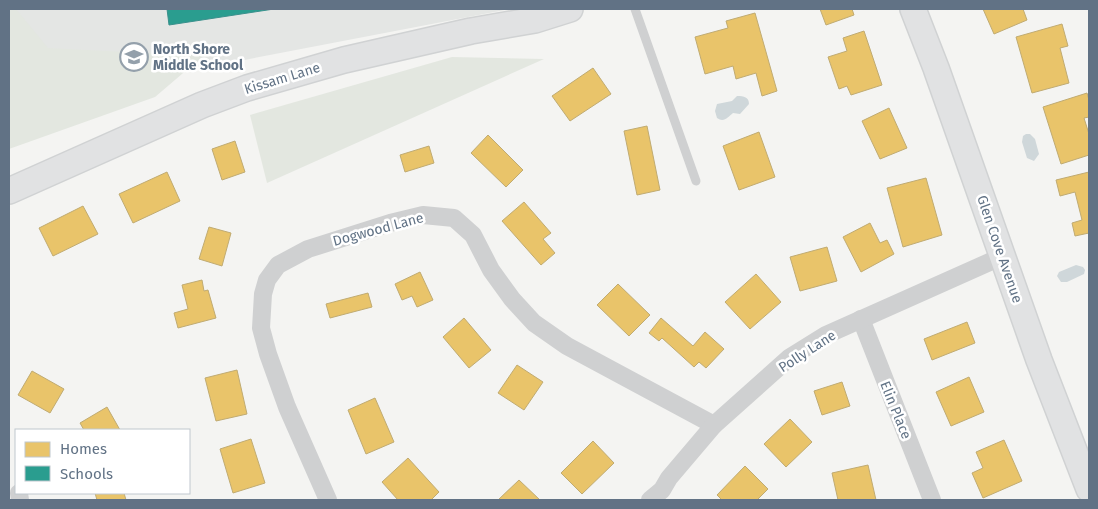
<svg xmlns="http://www.w3.org/2000/svg" width="1098" height="509" font-family="'Fira Sans',sans-serif">
<style>
.built{fill:#e4e6e4}
.green{fill:#e3e7e0}
.water{fill:#cfd7da}
.homes{fill:#e9c46a;stroke:#c0ab72}
.schools{fill:#2a9d8f;stroke:#3a908c}
.lines{fill:none;stroke-linecap:round;stroke-linejoin:round}
.secondary-casing{stroke:#d0d2d3;stroke-width:28}
.lane{stroke:#cfd0d1;stroke-width:9}
.street{stroke:#cfd0d1;stroke-width:18}
.secondary{stroke:#e1e2e3;stroke-width:25}
.labels{text-anchor:middle;stroke-width:5;stroke-linejoin:round;paint-order:stroke}
.poi-label{font-size:14px;font-weight:bold;fill:#617285;stroke:#fff;text-anchor:start}
.street-label{font-size:14px;fill:#617285;stroke:#fff}
</style>
<rect width="100%" height="100%" fill="#f4f4f2"/>
<polygon class="built" points="9,9 510,9 9,105"/>
<g class="green">
<polygon points="9,9 16,9 48,48 203,56 155,97 9,149"/>
<polygon points="452,57 544,59 267,183 250,115"/>
</g>
<g class="water">
<path d="M737 96C744 96 749 97 749 104L740 114 733 113C728 117 724 123 717 118L715 111 717 104 732 101Z"/>
<polygon points="1026,134 1030,134 1035,139 1039,154 1034,161 1027,158 1022,142 1023,136"/>
<polygon points="1076,265 1083,267 1085,270 1084,274 1067,282 1061,282 1057,276 1059,272"/>
</g>
<g class="homes">
<polygon points="820,9 852,9 854,15 826,25"/>
<polygon points="983,9 1023,9 1027,20 994,34"/>
<polygon points="755,13 777,91 762,96 756,73 736,79 733,66 705,74 695,37 728,28 726,21"/>
<polygon points="1062,24 1068,46 1060,48 1069,83 1032,93 1016,37"/>
<polygon points="864,31 882,85 851,95 847,86 839,89 828,57 847,51 843,38"/>
<polygon points="593,68 611,94 570,121 552,96"/>
<polygon points="1087,93 1089,100 1089,117 1084,118 1089,134 1089,155 1061,164 1043,107"/>
<polygon points="889,108 907,148 880,159 862,121"/>
<polygon points="647,126 660,190 637,195 624,131"/>
<polygon points="759,132 775,177 739,190 723,146"/>
<polygon points="488,135 523,170 506,187 471,153"/>
<polygon points="235,141 245,172 222,180 212,149"/>
<polygon points="429,146 434,163 405,172 400,155"/>
<polygon points="167,172 180,201 133,223 119,194"/>
<polygon points="1089,172 1089,233 1075,236 1072,223 1082,220 1075,192 1060,196 1056,180"/>
<polygon points="926,178 942,235 903,247 887,188"/>
<polygon points="524,202 551,233 543,239 555,253 541,265 502,221"/>
<polygon points="83,206 98,234 53,256 39,228"/>
<polygon points="870,223 880,243 887,240 894,254 861,272 843,237"/>
<polygon points="209,227 231,233 222,266 199,259"/>
<polygon points="827,247 837,281 800,291 790,257"/>
<polygon points="420,272 433,300 417,307 412,296 402,300 395,284"/>
<polygon points="756,274 781,302 750,329 725,302"/>
<polygon points="202,280 204,291 208,290 216,318 178,328 174,313 188,309 182,285"/>
<polygon points="618,284 650,315 629,336 597,305"/>
<polygon points="368,293 372,307 330,318 326,304"/>
<polygon points="464,318 491,350 469,368 443,337"/>
<polygon points="661,318 693,346 705,332 724,349 706,368 699,362 694,367 662,338 659,341 649,333"/>
<polygon points="967,322 975,343 932,360 924,339"/>
<polygon points="517,365 543,382 524,410 498,393"/>
<polygon points="237,370 247,414 216,421 205,378"/>
<polygon points="32,371 64,389 50,413 18,395"/>
<polygon points="969,377 984,412 951,426 936,392"/>
<polygon points="842,382 850,406 822,415 814,391"/>
<polygon points="375,398 394,442 366,454 348,410"/>
<polygon points="107,407 120,430 84,430 80,423"/>
<polygon points="790,419 812,442 786,467 764,444"/>
<polygon points="251,439 265,483 233,493 220,449"/>
<polygon points="1004,440 1022,481 983,498 972,473 983,468 976,452"/>
<polygon points="593,441 614,463 582,494 561,473"/>
<polygon points="408,458 439,492 431,500 398,500 382,482"/>
<polygon points="868,465 876,500 838,500 832,473"/>
<polygon points="745,466 768,489 757,500 722,500 717,495"/>
<polygon points="519,480 540,500 498,500"/>
<polygon points="95,493 124,493 126,500 97,500"/>
</g>
<polygon class="schools" points="167,9 274,9 169,25"/>
<g class="lines">
<defs>
<g id="secondary">
<polyline points="913,9 936,68 1039,360 1089,489"/>
<polyline points="9,191 202,105 247,88 344,60 471,31 535,20 570,9"/>
</g>
</defs>
<use href="#secondary" class="secondary-casing"/>
<polyline class="lane" points="635,9 696,181"/>
<g class="street">
<polyline points="861,319 932,500"/>
<polyline points="19,493 20,500"/>
<polyline points="328,500 287,407 268,354 261,328 263,294 267,280 278,265 308,249 390,223 423,215 454,218 473,235 491,270 512,299 534,323 567,346 714,425"/>
<polyline points="650,500 662,490 669,478 714,425 789,358 826,335 1003,256"/>
</g>
<use href="#secondary" class="secondary"/>
</g>
<defs>
<symbol id="school-ring" viewBox="-11 -11 22 22"><circle r="9.5" fill="#fff" stroke="#94a0ab" stroke-width="1.5"/><path d="M0-5L7-2L0 1L-7-2ZM-4 1L0 2.5L4 1V4Q0 6-4 4Z" fill="#94a0ab"/></symbol>
</defs>
<g fill-rule="evenodd">
<use href="#school-ring" x="118" y="41" width="32" height="32"/>
</g>
<g class="labels">
<g class="poi-label">
<text x="153" y="54">North Shore<tspan x="153" dy="16">Middle School</tspan></text>
</g>
<g class="street-label">
<text transform="translate(282 78) rotate(-17)" y="5">Kissam Lane</text>
<text transform="translate(378 229) rotate(-15)" y="5">Dogwood Lane</text>
<text transform="translate(1000 249) rotate(71)" y="5">Glen Cove Avenue</text>
<text transform="translate(807 351) rotate(-33)" y="5">Polly Lane</text>
<text transform="translate(896 410) rotate(68)" y="5">Elin Place</text>
</g>
</g>
<rect width="1098" height="509" fill="none" stroke="#617285" stroke-width="20"/>
<rect x="15" y="429" width="175" height="65" fill="#ffffff" stroke="#c0c7ce"/>
<rect x="25" y="442" width="25" height="15" fill="#e9c46a" stroke="#c0c7ce"/>
<text x="60" y="454" font-size="15" fill="#617285">Homes</text>
<rect x="25" y="466" width="25" height="15" fill="#2a9d8f" stroke="#c0c7ce"/>
<text x="60" y="479" font-size="15" fill="#617285">Schools</text>
</svg>
